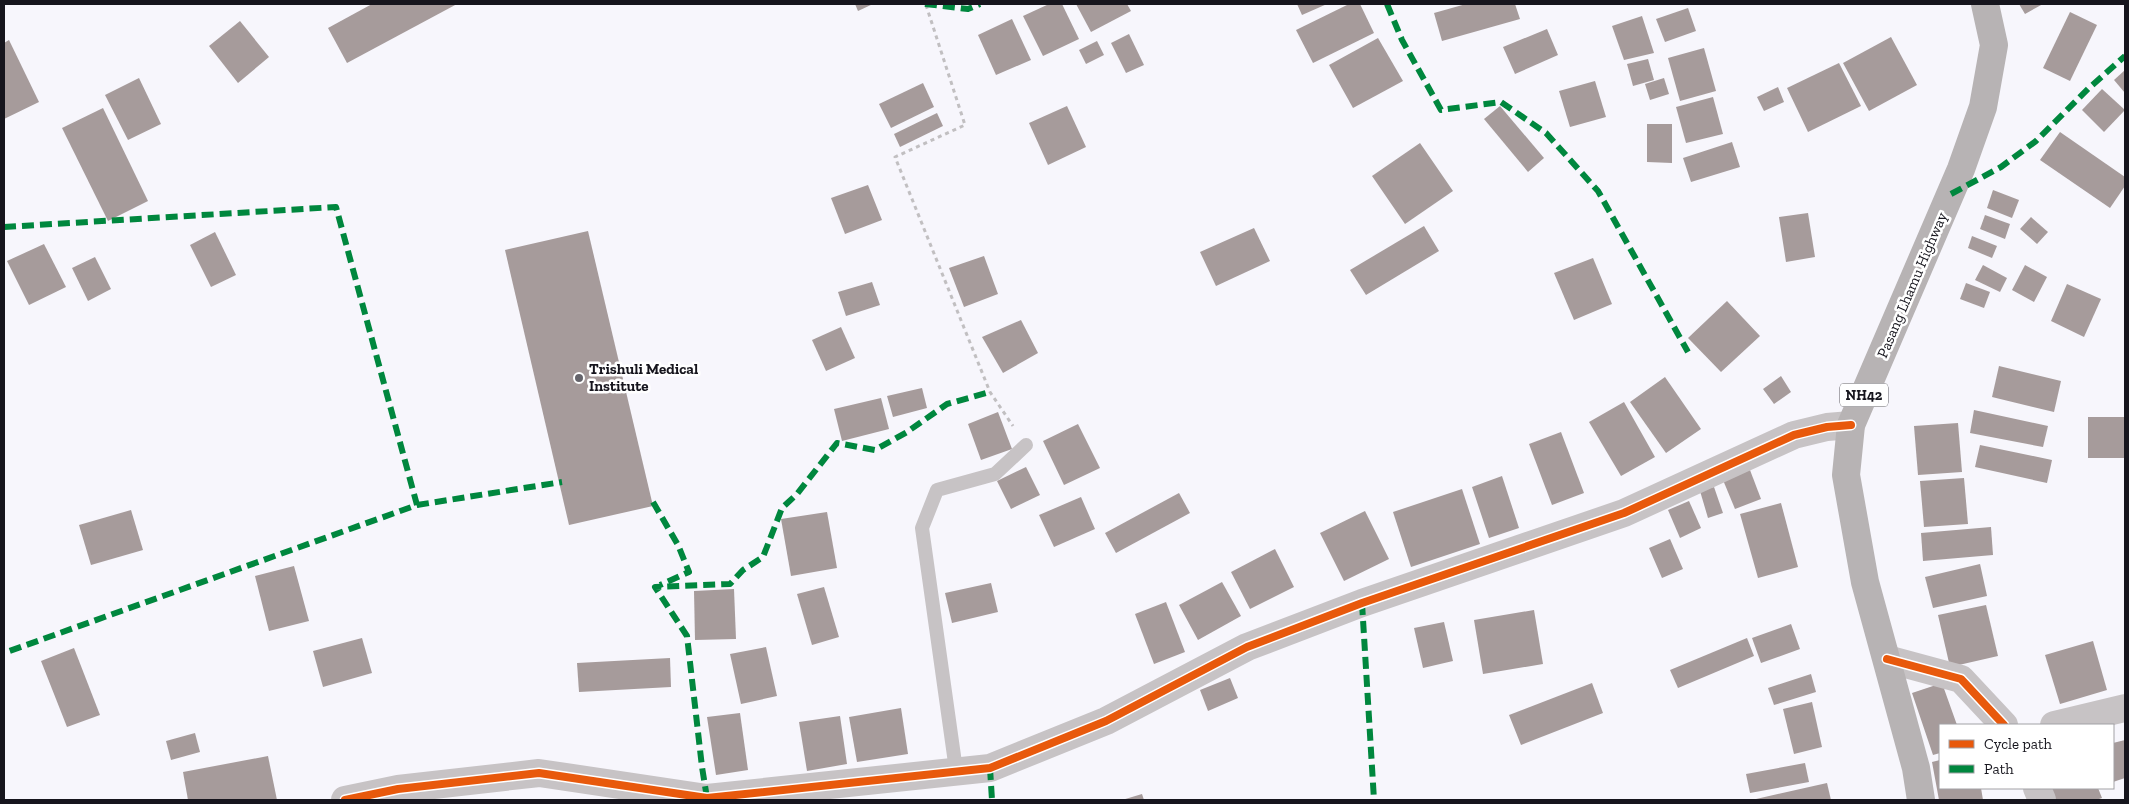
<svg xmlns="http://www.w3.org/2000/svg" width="2129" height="804" font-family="'Zilla Slab',serif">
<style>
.building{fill:#a69b9b}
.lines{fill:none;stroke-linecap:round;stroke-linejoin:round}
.path{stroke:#c1bfc1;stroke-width:3;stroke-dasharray:4 4;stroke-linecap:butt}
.lane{stroke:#c7c3c5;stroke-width:14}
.street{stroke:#c7c3c5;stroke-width:28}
.primary{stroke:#b7b3b4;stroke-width:28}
.quiet{stroke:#00873e;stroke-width:6;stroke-dasharray:12 6;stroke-linecap:butt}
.cycleway-casing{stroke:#fff;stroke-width:11}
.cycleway{stroke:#e8590c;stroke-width:8}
.poi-dot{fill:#65646b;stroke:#fff;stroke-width:2}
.labels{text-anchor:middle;stroke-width:5;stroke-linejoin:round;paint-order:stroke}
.shield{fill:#fff;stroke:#5c5b61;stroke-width:1}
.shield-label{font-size:14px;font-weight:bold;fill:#16151d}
.street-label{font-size:15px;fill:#16151d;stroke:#fff}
.poi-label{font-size:15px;font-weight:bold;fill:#16151d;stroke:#fff;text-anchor:start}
</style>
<rect width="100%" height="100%" fill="#f7f6fc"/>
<g class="building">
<polygon points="372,4 457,4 347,63 328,28"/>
<polygon points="855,4 873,4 858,11"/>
<polygon points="1049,4 1062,4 1079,39 1043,56 1023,16"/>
<polygon points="1076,4 1127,4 1131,11 1091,32"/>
<polygon points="1297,4 1327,4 1302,15"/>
<polygon points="1349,4 1360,4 1374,33 1313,63 1296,30"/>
<polygon points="1466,4 1515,4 1520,19 1442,41 1434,13"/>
<polygon points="2019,4 2043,4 2025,14"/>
<polygon points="1688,8 1696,31 1665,42 1656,19"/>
<polygon points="2070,12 2097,25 2070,81 2043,68"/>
<polygon points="1642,16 1654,53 1624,60 1612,26"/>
<polygon points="1012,19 1031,60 996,75 978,35"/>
<polygon points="240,21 269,57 238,83 209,46"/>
<polygon points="1547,29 1558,55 1515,74 1503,47"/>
<polygon points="1129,34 1144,65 1126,73 1111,43"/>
<polygon points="1891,37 1917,85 1869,111 1843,63"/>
<polygon points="1378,38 1403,81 1353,108 1329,65"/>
<polygon points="9,40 39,102 4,119 4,43"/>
<polygon points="1097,41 1104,55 1086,64 1079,50"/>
<polygon points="1704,48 1716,91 1680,101 1668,58"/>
<polygon points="1648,59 1654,80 1633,86 1627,64"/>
<polygon points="1839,63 1861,106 1808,132 1787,88"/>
<polygon points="2125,70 2125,93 2114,80"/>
<polygon points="139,78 161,124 128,140 105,95"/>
<polygon points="1664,78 1669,94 1650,100 1645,84"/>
<polygon points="1595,81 1606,117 1570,127 1559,91"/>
<polygon points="923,83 934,107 891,128 879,104"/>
<polygon points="1778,87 1784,102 1764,111 1757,97"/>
<polygon points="2102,89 2125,110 2104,132 2082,110"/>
<polygon points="1713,97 1723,134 1686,143 1676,107"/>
<polygon points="1067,106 1086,147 1048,165 1029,123"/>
<polygon points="1500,106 1544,158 1528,172 1484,119"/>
<polygon points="103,108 148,201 108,221 62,128"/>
<polygon points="937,113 943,126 900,147 894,134"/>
<polygon points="1647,124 1672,124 1672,163 1647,162"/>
<polygon points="2060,132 2125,177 2125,186 2110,208 2040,160"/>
<polygon points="1732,142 1740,167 1691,182 1683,158"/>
<polygon points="1420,143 1453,191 1405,224 1372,176"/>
<polygon points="868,185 882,220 845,234 831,198"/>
<polygon points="1993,190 2019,200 2012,218 1987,208"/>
<polygon points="1808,213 1815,257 1786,262 1779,217"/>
<polygon points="1985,215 2010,224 2005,239 1980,229"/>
<polygon points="2031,217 2048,232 2037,244 2020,229"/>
<polygon points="1424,226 1439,251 1366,295 1350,270"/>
<polygon points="1254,228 1270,261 1216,286 1200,252"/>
<polygon points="588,231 653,506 569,525 505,250"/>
<polygon points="215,232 236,275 211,287 190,245"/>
<polygon points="1972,236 1997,246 1992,258 1968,248"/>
<polygon points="44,244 66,287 29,305 7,261"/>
<polygon points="984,256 998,294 964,307 949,268"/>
<polygon points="95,257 111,289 88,301 72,268"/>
<polygon points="1593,258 1612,304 1574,320 1554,273"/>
<polygon points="1983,265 2007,278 2000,292 1975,280"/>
<polygon points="2025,265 2047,277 2034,302 2012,290"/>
<polygon points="872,282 880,305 846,316 838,292"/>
<polygon points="1966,283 1990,292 1984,308 1960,299"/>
<polygon points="2067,284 2101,299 2084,337 2051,321"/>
<polygon points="1727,301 1760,336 1721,372 1688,338"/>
<polygon points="1021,320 1038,353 1003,373 982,337"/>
<polygon points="841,327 855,358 826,371 812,340"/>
<polygon points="1999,366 2061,381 2054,412 1992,397"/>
<polygon points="1781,376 1791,392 1774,404 1763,389"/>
<polygon points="1665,377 1701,429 1666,453 1630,402"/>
<polygon points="922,388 927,408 893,417 887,396"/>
<polygon points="881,398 889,429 842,441 834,409"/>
<polygon points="1624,402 1655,457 1621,476 1589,422"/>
<polygon points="1974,410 2048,426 2043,447 1970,433"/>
<polygon points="998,412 1012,449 981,460 968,424"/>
<rect x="2088" y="417" width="37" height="41"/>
<polygon points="1958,423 1962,472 1918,475 1914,426"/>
<polygon points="1078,424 1100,468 1064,485 1043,441"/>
<polygon points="1561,432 1584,493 1552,505 1529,444"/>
<polygon points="1980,445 2052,460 2047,483 1975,467"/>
<polygon points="1026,467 1040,495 1011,509 997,481"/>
<polygon points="1750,470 1761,499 1735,509 1723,480"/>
<polygon points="1502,476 1519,528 1489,538 1472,487"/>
<polygon points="1964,478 1968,524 1924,527 1920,481"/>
<polygon points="1714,487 1723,513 1708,518 1700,491"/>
<polygon points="1462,489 1480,544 1411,567 1393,512"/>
<polygon points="1179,493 1190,513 1116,553 1105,533"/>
<polygon points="1081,497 1095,529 1054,547 1039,515"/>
<polygon points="1689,501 1701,528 1680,538 1668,510"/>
<polygon points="1781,503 1798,567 1758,578 1740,514"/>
<polygon points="131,510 143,550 91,565 79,525"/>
<polygon points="1365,511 1389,559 1344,581 1320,533"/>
<polygon points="827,512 837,568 791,576 781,519"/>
<polygon points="1991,527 1993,555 1923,561 1921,533"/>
<polygon points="1670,539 1683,569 1662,578 1649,548"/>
<polygon points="1275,549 1294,587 1250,609 1231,572"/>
<polygon points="1980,564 1987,596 1933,608 1925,577"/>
<polygon points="294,566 309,621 269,631 255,576"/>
<polygon points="1222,582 1241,616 1198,640 1179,605"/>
<polygon points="991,583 998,612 952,623 945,593"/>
<polygon points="824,587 839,637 812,645 797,594"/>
<polygon points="734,589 736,639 695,640 694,591"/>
<polygon points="1166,602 1185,652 1154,664 1135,614"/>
<polygon points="1986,605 1998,656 1950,667 1938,615"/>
<polygon points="1534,610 1543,664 1483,674 1474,620"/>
<polygon points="1444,622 1453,661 1423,668 1414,628"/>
<polygon points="1791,624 1800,649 1761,663 1752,638"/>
<polygon points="362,638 372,673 323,687 313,651"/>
<polygon points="1747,638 1754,656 1678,688 1670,670"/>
<polygon points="2093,641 2107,690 2060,704 2045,655"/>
<polygon points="766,647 777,696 741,704 730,654"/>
<polygon points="74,648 100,715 67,727 41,661"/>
<polygon points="670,658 671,687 579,692 577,663"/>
<polygon points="1811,674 1816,692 1774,705 1768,688"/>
<polygon points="1230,678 1238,698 1208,711 1200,690"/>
<polygon points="1592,683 1603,713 1521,745 1509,715"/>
<polygon points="1942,683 1957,725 1940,725 1940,753 1933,755 1912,693"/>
<polygon points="1812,702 1822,747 1794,754 1783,709"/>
<polygon points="901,708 908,754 857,762 849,717"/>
<polygon points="740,713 748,770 716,775 707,717"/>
<polygon points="840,716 847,764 807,771 799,722"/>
<polygon points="195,733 200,752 171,760 166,741"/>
<polygon points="2125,740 2125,778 2113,782 2113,743"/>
<polygon points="268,756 277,800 188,800 183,772"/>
<polygon points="1940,760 1940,788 1981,788 1983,800 1939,800 1932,762"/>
<polygon points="1805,763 1809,782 1750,793 1746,774"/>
<polygon points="1827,783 1831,800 1756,800 1756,799"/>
<polygon points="2049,788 2098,788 2102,798 2096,800 2054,800"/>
<polygon points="1142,794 1144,800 1122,800"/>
</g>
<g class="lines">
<polyline class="path" points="926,5 965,125 895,157 990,392 1013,426"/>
<polyline class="lane" points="956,770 922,528 937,490 995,474 1026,445"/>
<g class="street">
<polyline points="1887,659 1961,679 2004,725"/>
<polyline points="2054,725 2125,708"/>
<polyline points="2037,788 2042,800"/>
<polyline points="345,800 398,789 539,773 707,798 990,768 1106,721 1247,647 1362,603 1624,513 1794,435 1827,427 1851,425"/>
</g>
<polyline class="primary" points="1921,800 1916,768 1865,582 1846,475 1851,425 1961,169 1983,107 1994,45 1985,4"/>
<g class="quiet">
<polyline points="925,4 968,9 980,4"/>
<polyline points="1387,4 1402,40 1441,110 1501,102 1546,133 1598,191 1688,352"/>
<polyline points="1951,194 2001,167 2036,141 2089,88 2125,56"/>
<polyline points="4,227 336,207 417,505 4,653"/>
<polyline points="653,502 678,545 689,572 660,585"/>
<polyline points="417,505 562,482"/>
<polyline points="1362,603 1374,800"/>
<polyline points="990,768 992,800"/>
<polyline points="707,798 702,767 687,636 655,587 730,584 743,570 763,557 782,508 797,494 837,443 875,450 907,432 947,404 990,392"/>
</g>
<defs>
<g id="cycleway">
<polyline points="1887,659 1961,679 2004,725"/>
<polyline points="345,800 398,789 539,773 707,798 990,768 1106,721 1247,647 1362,603 1624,513 1794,435 1827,427 1851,425"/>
</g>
</defs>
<use href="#cycleway" class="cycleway-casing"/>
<use href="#cycleway" class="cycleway"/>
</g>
<circle class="poi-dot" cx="579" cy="378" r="5"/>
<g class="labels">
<rect class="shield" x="1840" y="383.5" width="48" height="23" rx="4"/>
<g class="shield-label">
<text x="1864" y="400">NH42</text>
</g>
<g class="street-label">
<text transform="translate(1912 285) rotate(-67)" y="5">Pasang Lhamu Highway</text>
</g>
<g class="poi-label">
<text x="589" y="374">Trishuli Medical<tspan x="589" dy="17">Institute</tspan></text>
</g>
</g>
<rect width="2129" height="804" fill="none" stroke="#16151d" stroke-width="10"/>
<rect x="1939" y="724" width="175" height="65" fill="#ffffff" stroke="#a2a1a5"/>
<rect x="1949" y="740" width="25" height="8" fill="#e8590c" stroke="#a2a1a5"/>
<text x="1984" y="749" font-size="15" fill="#16151d">Cycle path</text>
<rect x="1949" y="765" width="25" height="8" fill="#00873e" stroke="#a2a1a5"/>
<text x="1984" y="774" font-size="15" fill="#16151d">Path</text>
</svg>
